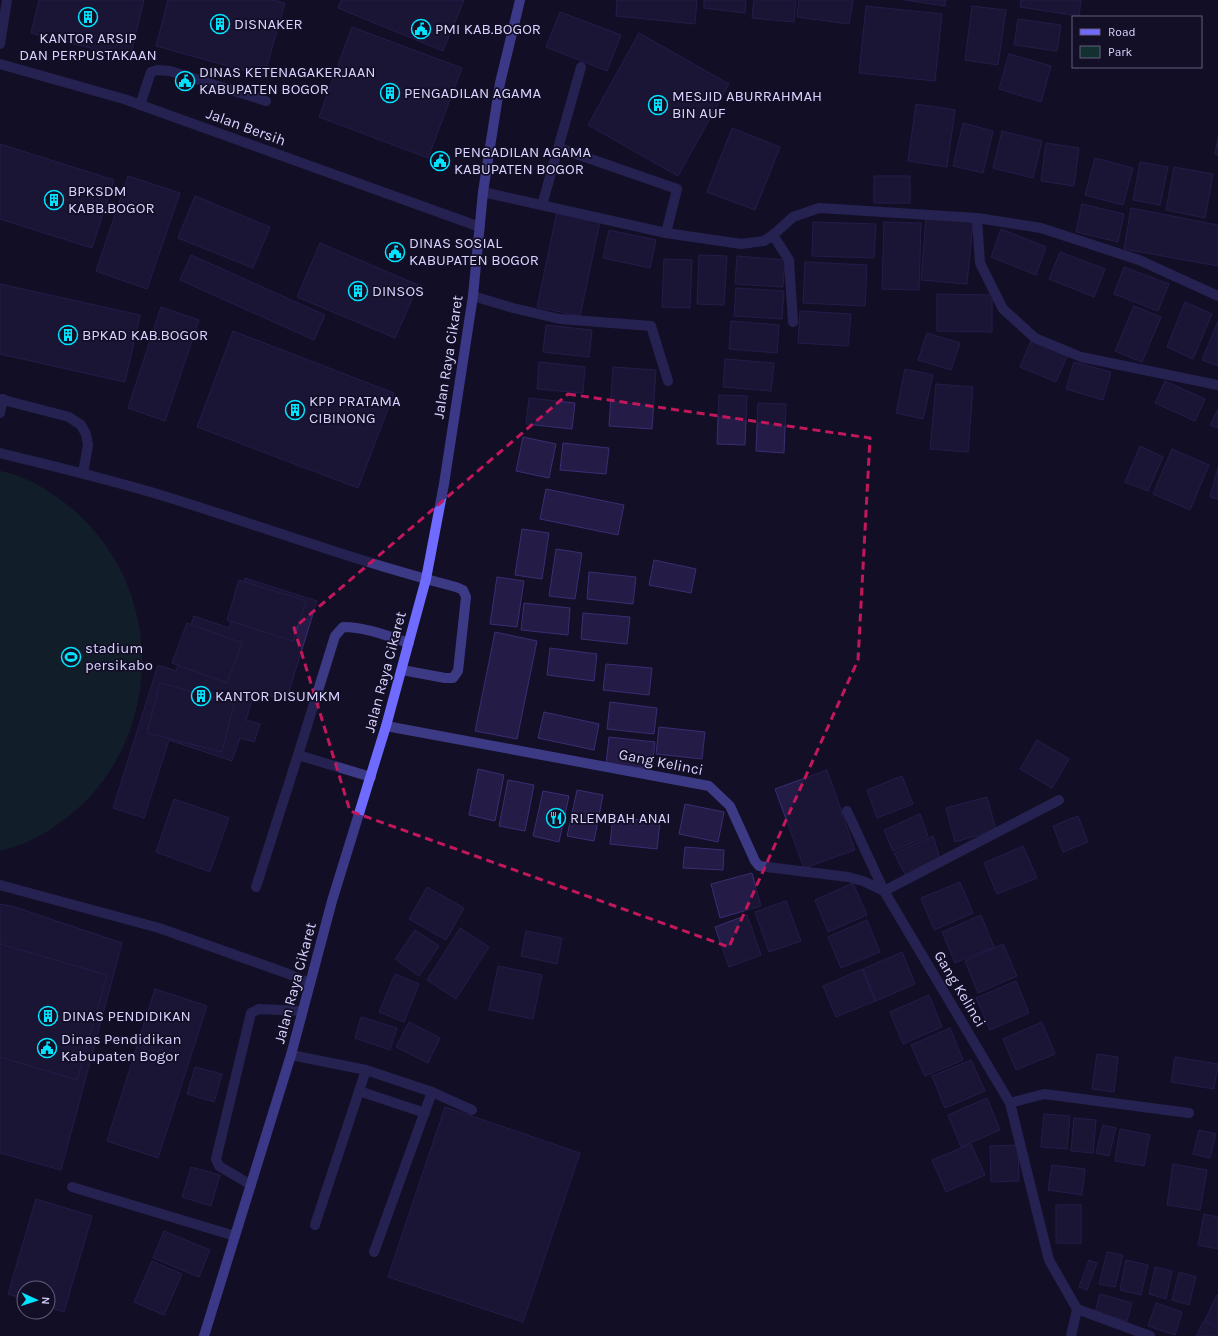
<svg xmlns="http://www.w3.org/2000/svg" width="1218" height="1336" font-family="Karla,sans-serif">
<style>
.green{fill:#12302f}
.building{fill:#241b47;stroke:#3b2d73}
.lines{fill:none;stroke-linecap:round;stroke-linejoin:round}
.service{stroke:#3d3a85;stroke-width:10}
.minor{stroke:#3d3a85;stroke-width:10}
.tertiary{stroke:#3d3a85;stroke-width:10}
.secondary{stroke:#6f6bff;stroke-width:10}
.marked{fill:none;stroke:#c2185b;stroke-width:3;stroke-dasharray:8 5;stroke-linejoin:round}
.labels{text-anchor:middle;stroke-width:3.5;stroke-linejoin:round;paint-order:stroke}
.poi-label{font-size:15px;fill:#d9d4ff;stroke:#130f26;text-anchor:start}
.street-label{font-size:15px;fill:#d9d4ff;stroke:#130f26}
</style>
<rect width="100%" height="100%" fill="#130f26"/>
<path class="green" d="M0 471C32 477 65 500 87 523 164 603 160 735 76 810 63 821 47 833 31 840 21 845 10 848 0 851Z"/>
<g class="building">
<polygon points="39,0 144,0 130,58 31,33"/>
<polygon points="168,0 274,0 285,3 264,76 156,46"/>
<polygon points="341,0 464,0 443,51 338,8"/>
<polygon points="617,0 697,0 695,24 616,16"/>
<polygon points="704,0 746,0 745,13 704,8"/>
<polygon points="754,0 796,0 794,22 752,18"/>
<polygon points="799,0 853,0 849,24 797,17"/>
<polygon points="905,0 946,0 945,6"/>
<polygon points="1021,0 1081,0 1079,16 1020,7"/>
<polygon points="866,6 942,14 935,81 859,73"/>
<polygon points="972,6 1006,10 998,65 965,60"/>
<polygon points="560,12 621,35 607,71 546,47"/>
<polygon points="1018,19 1061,25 1057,51 1014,45"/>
<polygon points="352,27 462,68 428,158 319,117"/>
<polygon points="639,33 729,84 678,176 588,125"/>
<polygon points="1009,54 1051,66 1041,102 999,89"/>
<polygon points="916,104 955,110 947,167 908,161"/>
<polygon points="963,123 993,131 983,173 953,166"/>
<polygon points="732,128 780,147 755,210 707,192"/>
<polygon points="1002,131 1042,141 1033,178 993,168"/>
<polygon points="1218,137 1218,155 1215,154"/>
<polygon points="1046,143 1079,148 1074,186 1041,181"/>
<polygon points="0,144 114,180 92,248 0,219"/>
<polygon points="1095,158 1133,168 1123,205 1085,195"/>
<polygon points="1140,162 1168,167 1160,205 1133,200"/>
<polygon points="1174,167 1213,174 1205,218 1166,210"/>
<polygon points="128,176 180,193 147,289 96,271"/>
<rect x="874" y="176" width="36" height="27"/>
<polygon points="195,196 270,227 253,268 178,238"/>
<polygon points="1082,204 1124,214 1118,242 1076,232"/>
<polygon points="1131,208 1218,225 1218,266 1124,249"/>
<polygon points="557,212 600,222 580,316 537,307"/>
<polygon points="926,218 973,222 967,284 921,280"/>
<polygon points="813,222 876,224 874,258 812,256"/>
<polygon points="884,222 921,223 919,290 882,289"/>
<polygon points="1001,229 1046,247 1036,275 991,257"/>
<polygon points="609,230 656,240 650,268 603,258"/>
<polygon points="320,243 418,285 395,338 297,297"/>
<polygon points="1060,252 1105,269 1094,297 1049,279"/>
<polygon points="191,255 325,315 314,340 180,280"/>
<polygon points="699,255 727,256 724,305 697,304"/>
<polygon points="737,256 785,260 783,287 735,284"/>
<polygon points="664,259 692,260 690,308 662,307"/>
<polygon points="805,262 867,265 865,306 803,303"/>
<polygon points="1124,267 1169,284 1158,311 1114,294"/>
<polygon points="0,284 140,315 125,382 0,354"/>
<polygon points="736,288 784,291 782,319 734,316"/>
<polygon points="937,294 992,295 992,332 937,331"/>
<polygon points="1185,302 1212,314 1193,359 1167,347"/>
<polygon points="1134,306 1161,317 1142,362 1115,351"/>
<polygon points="161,307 199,320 165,421 128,408"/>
<polygon points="800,311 851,314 848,346 798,343"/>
<polygon points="731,321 779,325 777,353 729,349"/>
<polygon points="1218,321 1218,366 1202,360"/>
<polygon points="546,325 592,330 589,357 543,352"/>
<polygon points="233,331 394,393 358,488 197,427"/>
<polygon points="927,333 960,343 951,370 918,360"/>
<polygon points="1031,341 1067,356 1056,382 1020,367"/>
<polygon points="725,359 774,363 771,391 723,387"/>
<polygon points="539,362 585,367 583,393 537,389"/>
<polygon points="1074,362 1111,372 1103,400 1066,389"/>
<polygon points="613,367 656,370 652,429 609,426"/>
<polygon points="905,369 933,375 923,419 896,413"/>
<polygon points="1165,381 1205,399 1195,421 1155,403"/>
<polygon points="936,384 973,387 968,452 930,449"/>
<polygon points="719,395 747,396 745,445 717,444"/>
<polygon points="529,398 575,403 572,429 526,424"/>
<polygon points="758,403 786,404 784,453 756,451"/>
<polygon points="1218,409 1218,428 1210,425"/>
<polygon points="523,437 556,444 549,478 516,471"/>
<polygon points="563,443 609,448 606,474 560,470"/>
<polygon points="1140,446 1163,457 1148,491 1125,482"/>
<polygon points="1172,449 1209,465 1190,510 1153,494"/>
<polygon points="1218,467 1218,499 1210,497"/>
<polygon points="546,489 624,505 618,535 540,519"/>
<polygon points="522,529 549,533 542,579 515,575"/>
<polygon points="556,549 582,553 575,599 549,596"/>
<polygon points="654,560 696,569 691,593 649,585"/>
<polygon points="589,572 636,577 633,604 587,599"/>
<polygon points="497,577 524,581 517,627 490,624"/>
<polygon points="245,578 317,601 286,701 255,691 246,720 260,724 254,742 240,738 232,761 169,740 144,818 113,808 158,665 176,671 194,616 229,628"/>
<polygon points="239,580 306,601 293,641 227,620"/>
<polygon points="524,603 570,608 568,635 521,630"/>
<polygon points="583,613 630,617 627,644 581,639"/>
<polygon points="187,623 242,643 227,683 172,663"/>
<polygon points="495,632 537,641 517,739 475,731"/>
<polygon points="550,648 597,654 594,681 547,675"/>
<polygon points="606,664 652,668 649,695 603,690"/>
<polygon points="160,683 234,703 222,752 147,733"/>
<polygon points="610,702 657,708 654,734 607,729"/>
<polygon points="544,712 599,724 594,750 538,738"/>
<polygon points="659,727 705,732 702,759 656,754"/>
<polygon points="609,737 655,742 652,769 606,764"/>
<polygon points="1037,740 1069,759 1052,788 1020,769"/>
<polygon points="478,769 504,775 495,821 469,815"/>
<polygon points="827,770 855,850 804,868 775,789"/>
<polygon points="902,776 913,804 877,818 867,790"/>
<polygon points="508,780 534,785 525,831 499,826"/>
<polygon points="577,790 603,795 594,841 567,836"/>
<polygon points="543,791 569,796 559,842 533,836"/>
<polygon points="987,797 996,830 955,842 946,808"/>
<polygon points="174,799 229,818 210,872 156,852"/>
<polygon points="685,804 724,812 718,842 679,834"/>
<polygon points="920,814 928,836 893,851 884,830"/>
<polygon points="1078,816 1088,842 1063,852 1053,826"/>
<polygon points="613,817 660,822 657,849 610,844"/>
<polygon points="933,836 940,859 906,876 894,853"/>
<polygon points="1023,846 1037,878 997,894 984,863"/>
<polygon points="685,847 724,850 723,870 683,868"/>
<polygon points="752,873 761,906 720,918 711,884"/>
<polygon points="960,882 973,913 934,930 921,898"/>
<polygon points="853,883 867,915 828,932 815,900"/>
<polygon points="427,887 464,908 446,940 409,919"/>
<polygon points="786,901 801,941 769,952 755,912"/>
<polygon points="0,904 15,907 122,943 61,1170 0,1153"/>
<polygon points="747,915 761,955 729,967 715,927"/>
<polygon points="981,915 994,947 955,963 942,932"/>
<polygon points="867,920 880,952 841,968 828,937"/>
<polygon points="460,928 489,947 456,999 427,980"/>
<polygon points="415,930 439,946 419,976 395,959"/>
<polygon points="526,931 562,938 557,964 521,956"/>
<polygon points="0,944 107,975 77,1080 0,1057"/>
<polygon points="1003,944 1017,976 978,993 965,961"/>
<polygon points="902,952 915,984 876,1001 863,969"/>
<polygon points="498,966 542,975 533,1019 489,1010"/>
<polygon points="862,969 875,1001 836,1017 823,986"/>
<polygon points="395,974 419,984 404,1022 379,1012"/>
<polygon points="1016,981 1029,1013 990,1030 976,998"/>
<polygon points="155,989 207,1006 158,1158 107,1141"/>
<polygon points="929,995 942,1027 903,1044 890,1012"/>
<polygon points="361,1017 397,1028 390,1050 355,1038"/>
<polygon points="409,1022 440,1038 428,1063 396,1047"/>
<polygon points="1042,1022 1055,1054 1016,1070 1003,1039"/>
<polygon points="950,1028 963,1060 925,1076 911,1045"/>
<polygon points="1097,1054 1118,1057 1114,1092 1092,1089"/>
<polygon points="1175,1057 1218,1064 1214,1089 1171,1082"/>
<polygon points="971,1060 985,1091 945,1108 932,1076"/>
<polygon points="195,1067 222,1074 214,1102 187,1094"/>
<polygon points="987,1098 1000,1130 961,1147 948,1115"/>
<polygon points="445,1107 580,1153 523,1322 388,1277"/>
<polygon points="1044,1114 1070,1116 1067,1149 1041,1147"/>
<polygon points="1074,1118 1096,1120 1093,1153 1071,1151"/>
<polygon points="1103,1125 1116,1128 1109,1156 1096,1153"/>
<polygon points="1120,1129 1150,1135 1144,1166 1115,1161"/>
<polygon points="1199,1130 1216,1134 1210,1158 1193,1154"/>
<polygon points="971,1144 985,1175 946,1192 932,1160"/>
<polygon points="1018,1145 1019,1181 991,1182 990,1146"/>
<polygon points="1173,1164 1207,1170 1200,1210 1167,1205"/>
<polygon points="1052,1165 1085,1169 1082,1195 1048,1190"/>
<polygon points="191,1167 220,1175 211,1206 182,1197"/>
<polygon points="36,1199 92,1216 64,1312 48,1307 48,1288 24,1288 24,1299 8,1294"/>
<rect x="1056" y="1205" width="25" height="38"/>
<polygon points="1204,1214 1218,1217 1218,1249 1198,1245"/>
<polygon points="164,1231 210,1250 199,1277 153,1258"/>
<polygon points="1107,1252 1123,1255 1115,1287 1099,1284"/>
<polygon points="1089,1260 1097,1263 1087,1290 1079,1287"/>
<polygon points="1126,1260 1148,1265 1141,1295 1120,1290"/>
<polygon points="152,1261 182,1274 164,1315 134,1302"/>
<polygon points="1155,1267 1172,1271 1166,1299 1149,1294"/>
<polygon points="1179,1272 1196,1277 1189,1305 1172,1300"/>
<polygon points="1100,1294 1132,1303 1127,1321 1095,1312"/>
<polygon points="1217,1295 1218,1295 1218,1327 1205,1320"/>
<polygon points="1156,1303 1182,1312 1175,1335 1148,1326"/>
<polygon points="1204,1321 1218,1329 1218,1336 1196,1336"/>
</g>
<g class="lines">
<g class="service">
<polyline points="140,105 151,72 157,70 170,71 266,101"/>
<polyline points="559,148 677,189 666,233"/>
<polyline points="542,205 581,67"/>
<polyline points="0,399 69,417 81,425 86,434 88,445 83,473"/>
<polyline points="0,413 3,399"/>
<path d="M0 453C56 467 112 480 167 497 264 527 358 562 456 587L463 590 466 597 458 671 453 678H445L402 670"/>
<path d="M371 777 298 755 335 636 343 627C365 627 388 636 409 643"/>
<polyline points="847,811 884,891 1059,800"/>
<polyline points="0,885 159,928 286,973 310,983"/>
<polyline points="256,887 298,755"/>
<polyline points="291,1055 366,1070 432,1092 472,1110"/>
<polyline points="359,1091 425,1113"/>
<polyline points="251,1185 219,1166 216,1159 251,1013 259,1009 302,1011"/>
<polyline points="72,1187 235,1236"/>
<polyline points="315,1225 366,1070"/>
<polyline points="374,1252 432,1092"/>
</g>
<g class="minor">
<polyline points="0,44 7,0"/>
<polyline points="483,192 666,233 741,244 764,241 773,235 793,217 819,208 977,218 1041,228 1139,260 1218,296"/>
<polyline points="977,218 980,263 1003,309 1035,338 1081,357 1218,385"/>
<polyline points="773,235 789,260 793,322"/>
<polyline points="473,296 513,308 560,319 651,326 668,381"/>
<polyline points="386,726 709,786 730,806 755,861 759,866 848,877 863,881 884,891 1010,1103 1049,1260 1077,1309"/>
<polyline points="1010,1103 1044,1094 1189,1113"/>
<polyline points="1077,1309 1150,1336"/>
<polyline points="1071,1336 1077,1309"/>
</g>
<polyline class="tertiary" points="0,64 124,99 480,227"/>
<polyline class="secondary" points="204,1336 291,1055 332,901 386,726 426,579 444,484 473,296 483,192 500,83 520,0"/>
</g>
<path d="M0 0H1218V1336H0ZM568 394 870 438 858 660 729 947 350 811 294 628Z" fill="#130f26" fill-opacity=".55" fill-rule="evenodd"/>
<path class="marked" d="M568 394 870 438 858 660 729 947 350 811 294 628Z"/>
<defs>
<symbol id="building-ring" viewBox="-11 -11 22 22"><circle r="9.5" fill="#130f26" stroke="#00e5ff" stroke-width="1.5"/><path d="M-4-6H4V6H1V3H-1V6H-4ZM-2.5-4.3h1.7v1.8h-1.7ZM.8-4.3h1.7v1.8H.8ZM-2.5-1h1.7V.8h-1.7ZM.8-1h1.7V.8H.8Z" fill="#00e5ff"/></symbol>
<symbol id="civic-ring" viewBox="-11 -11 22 22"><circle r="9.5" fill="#130f26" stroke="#00e5ff" stroke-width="1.5"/><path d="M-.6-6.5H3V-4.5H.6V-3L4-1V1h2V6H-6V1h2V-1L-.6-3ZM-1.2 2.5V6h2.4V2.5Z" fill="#00e5ff"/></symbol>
<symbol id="stadium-ring" viewBox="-11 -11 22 22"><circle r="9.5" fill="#130f26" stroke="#00e5ff" stroke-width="1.5"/><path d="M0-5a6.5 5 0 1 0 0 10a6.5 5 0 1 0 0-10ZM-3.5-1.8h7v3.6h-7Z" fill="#00e5ff"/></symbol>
<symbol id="restaurant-ring" viewBox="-11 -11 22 22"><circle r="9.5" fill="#130f26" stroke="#00e5ff" stroke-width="1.5"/><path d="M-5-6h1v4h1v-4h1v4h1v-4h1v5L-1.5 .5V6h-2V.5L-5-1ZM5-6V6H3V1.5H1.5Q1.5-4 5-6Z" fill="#00e5ff"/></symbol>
</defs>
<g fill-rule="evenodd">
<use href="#building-ring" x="77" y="6" width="22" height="22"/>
<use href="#building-ring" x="209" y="13" width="22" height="22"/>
<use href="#civic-ring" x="410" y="18" width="22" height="22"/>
<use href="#civic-ring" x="174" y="70" width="22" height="22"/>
<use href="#building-ring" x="379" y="82" width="22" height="22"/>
<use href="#building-ring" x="647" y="94" width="22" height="22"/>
<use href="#civic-ring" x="429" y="150" width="22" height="22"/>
<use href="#building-ring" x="43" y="189" width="22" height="22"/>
<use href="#civic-ring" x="384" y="241" width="22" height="22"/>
<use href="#building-ring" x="347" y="280" width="22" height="22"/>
<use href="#building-ring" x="57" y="324" width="22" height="22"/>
<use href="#building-ring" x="284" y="399" width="22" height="22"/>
<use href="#stadium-ring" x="60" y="646" width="22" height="22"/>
<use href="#building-ring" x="190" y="685" width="22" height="22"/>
<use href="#restaurant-ring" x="545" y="807" width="22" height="22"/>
<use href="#building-ring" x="37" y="1005" width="22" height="22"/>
<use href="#civic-ring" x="36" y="1037" width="22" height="22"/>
</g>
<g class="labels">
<g class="poi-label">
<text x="234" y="29">DISNAKER</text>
<text x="435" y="34">PMI KAB.BOGOR</text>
<text x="88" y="43" text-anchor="middle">KANTOR ARSIP<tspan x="88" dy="17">DAN PERPUSTAKAAN</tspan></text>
<text x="199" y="77">DINAS KETENAGAKERJAAN<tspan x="199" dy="17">KABUPATEN BOGOR</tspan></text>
<text x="404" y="98">PENGADILAN AGAMA</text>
<text x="672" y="101">MESJID ABURRAHMAH<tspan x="672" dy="17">BIN AUF</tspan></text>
<text x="454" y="157">PENGADILAN AGAMA<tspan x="454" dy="17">KABUPATEN BOGOR</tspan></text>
<text x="68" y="196">BPKSDM<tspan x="68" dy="17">KABB.BOGOR</tspan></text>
<text x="409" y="248">DINAS SOSIAL<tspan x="409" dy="17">KABUPATEN BOGOR</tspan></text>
<text x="372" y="296">DINSOS</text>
<text x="82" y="340">BPKAD KAB.BOGOR</text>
<text x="309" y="406">KPP PRATAMA<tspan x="309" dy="17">CIBINONG</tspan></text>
<text x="85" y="653">stadium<tspan x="85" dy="17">persikabo</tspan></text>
<text x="215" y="701">KANTOR DISUMKM</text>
<text x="570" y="823">RLEMBAH ANAI</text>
<text x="62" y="1021">DINAS PENDIDIKAN</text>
<text x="61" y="1044">Dinas Pendidikan<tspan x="61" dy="17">Kabupaten Bogor</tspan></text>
</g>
<g class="street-label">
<text transform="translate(246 127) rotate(20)" y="5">Jalan Bersih</text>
<text transform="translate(448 357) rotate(-81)" y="5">Jalan Raya Cikaret</text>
<text transform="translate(385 672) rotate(-75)" y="5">Jalan Raya Cikaret</text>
<text transform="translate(661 762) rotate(11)" y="5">Gang Kelinci</text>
<text transform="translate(295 983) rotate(-75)" y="5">Jalan Raya Cikaret</text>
<text transform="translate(960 989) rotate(59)" y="5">Gang Kelinci</text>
</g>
</g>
<rect x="1072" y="16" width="130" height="52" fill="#130f26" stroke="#625e7d"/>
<rect x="1080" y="29" width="20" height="6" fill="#6f6bff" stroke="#625e7d"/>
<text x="1108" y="36" font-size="12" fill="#d9d4ff">Road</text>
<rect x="1080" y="46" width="20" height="12" fill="#12302f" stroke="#625e7d"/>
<text x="1108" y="56" font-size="12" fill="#d9d4ff">Park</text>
<g transform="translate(36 1300) rotate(93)"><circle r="19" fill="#130f26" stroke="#625e7d"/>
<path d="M0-3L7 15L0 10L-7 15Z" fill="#00e5ff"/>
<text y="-6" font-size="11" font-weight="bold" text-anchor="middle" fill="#d9d4ff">N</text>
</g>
</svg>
